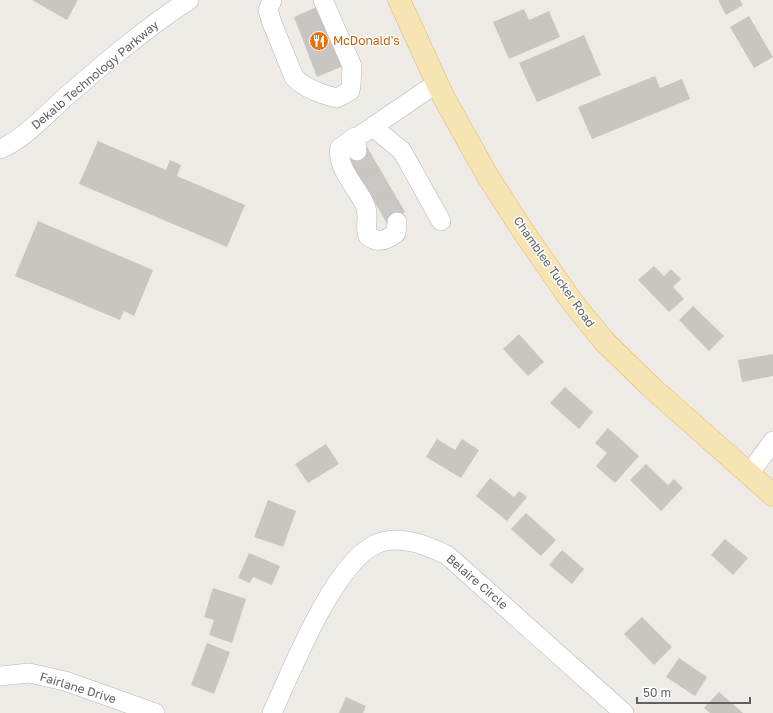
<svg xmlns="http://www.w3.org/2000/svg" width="773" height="713" font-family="'Golos Text',sans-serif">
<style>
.building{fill:#c9c6c2}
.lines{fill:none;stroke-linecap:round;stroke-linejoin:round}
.minor-tunnel{stroke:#cac8c6;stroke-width:19;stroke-dasharray:19 10;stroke-linecap:butt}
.minor-casing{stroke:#b3b6b9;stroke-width:20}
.major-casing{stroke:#e2b66b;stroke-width:23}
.minor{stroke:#fff;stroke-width:19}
.major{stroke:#f6e5b2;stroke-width:22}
.labels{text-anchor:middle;stroke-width:3;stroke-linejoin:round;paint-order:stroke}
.food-label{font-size:12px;fill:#c56008;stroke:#fff;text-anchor:start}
.street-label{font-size:12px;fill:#5d6164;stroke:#fff}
</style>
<rect width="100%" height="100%" fill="#eeebe6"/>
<g class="building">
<polygon points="32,0 78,0 67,20"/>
<polygon points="718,0 740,0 743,5 726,15"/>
<polygon points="319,6 346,65 317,77 294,17"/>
<polygon points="524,9 529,20 549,11 560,37 509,59 493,22"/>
<polygon points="749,16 773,57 754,68 730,27"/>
<polygon points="584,35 601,75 537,102 519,63"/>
<polygon points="655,76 660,88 682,79 690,99 592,139 578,107"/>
<polygon points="98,141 166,170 170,160 181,165 177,176 245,205 227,247 79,184"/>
<polygon points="367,147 405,212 387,223 348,158"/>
<polygon points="38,221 153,270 134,316 124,311 120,320 15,276"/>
<polygon points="654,266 664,276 671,269 681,279 673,287 684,299 669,312 638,280"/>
<polygon points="693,306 724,336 709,351 679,320"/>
<polygon points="519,334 544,362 528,376 503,349"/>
<polygon points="773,354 773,376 742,382 738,360"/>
<polygon points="565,387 593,412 579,429 550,403"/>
<polygon points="608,428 639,456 615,483 596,466 607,453 595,443"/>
<polygon points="437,439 455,450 462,439 479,450 461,478 426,457"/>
<polygon points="326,444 339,464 308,483 295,464"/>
<polygon points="646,464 668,485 674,479 683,488 661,511 630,480"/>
<polygon points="490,478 514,497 519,491 527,497 507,521 476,496"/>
<polygon points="268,500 296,511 283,547 254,537"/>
<polygon points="526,513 556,540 541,556 511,529"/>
<polygon points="725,539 748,558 733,575 711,555"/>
<polygon points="562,550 584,569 572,584 549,565"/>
<polygon points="249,553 280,566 272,585 253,577 250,583 238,578"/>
<polygon points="213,588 246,599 232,643 209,635 214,620 204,617"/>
<polygon points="642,617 672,647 654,665 624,634"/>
<polygon points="207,643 230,652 214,694 191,685"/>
<polygon points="679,658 707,677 695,696 666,677"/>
<polygon points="719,692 743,713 710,713 704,708"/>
<polygon points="346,697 366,706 363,713 339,713"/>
</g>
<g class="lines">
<polyline class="minor-tunnel" points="357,151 397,222"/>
<defs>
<g id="minor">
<path d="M272 0 268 10 272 23 294 77C305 89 322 94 337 98L350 91 351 85 352 66 323 0"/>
<polyline points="373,127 402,151 441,221"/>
<polyline points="362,134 437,83"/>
<path d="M0 149C25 139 49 111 69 94 107 61 147 27 189 0"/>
<path d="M357 151 355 137 340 148C336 168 358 188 365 205 370 216 364 226 368 236 378 244 387 240 396 233L397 222"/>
<polyline points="749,474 773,441"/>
<polyline points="0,676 29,673 65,681 155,713"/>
<path d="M272 713C292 670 332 567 374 545 397 533 426 545 447 555L624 713"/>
</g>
<polyline id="major" points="399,0 443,96 487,175 523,231 573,303 604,341 651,387 773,495"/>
</defs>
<use href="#minor" class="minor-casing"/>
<use href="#major" class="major-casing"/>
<use href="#minor" class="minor"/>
<use href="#major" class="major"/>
</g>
<defs>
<symbol id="restaurant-disc" viewBox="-11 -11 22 22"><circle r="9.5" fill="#e8710a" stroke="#fff"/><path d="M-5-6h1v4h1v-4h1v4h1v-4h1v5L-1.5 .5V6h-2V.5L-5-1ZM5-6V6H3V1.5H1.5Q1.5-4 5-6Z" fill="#fff"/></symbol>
</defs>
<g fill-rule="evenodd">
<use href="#restaurant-disc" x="308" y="30" width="22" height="22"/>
</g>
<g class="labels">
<g class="food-label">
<text x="333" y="45">McDonald's</text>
</g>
<g class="street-label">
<text transform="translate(95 75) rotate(-40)" y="4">Dekalb Technology Parkway</text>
<text transform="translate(554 272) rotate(55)" y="4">Chamblee Tucker Road</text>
<text transform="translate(477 582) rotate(41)" y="4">Belaire Circle</text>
<text transform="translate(78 688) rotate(17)" y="4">Fairlane Drive</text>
</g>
</g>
<path d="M637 697v6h113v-6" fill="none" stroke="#5d6164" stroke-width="2"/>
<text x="643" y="697" font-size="12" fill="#5d6164" stroke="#ffffff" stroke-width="3" paint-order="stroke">50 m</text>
</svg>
